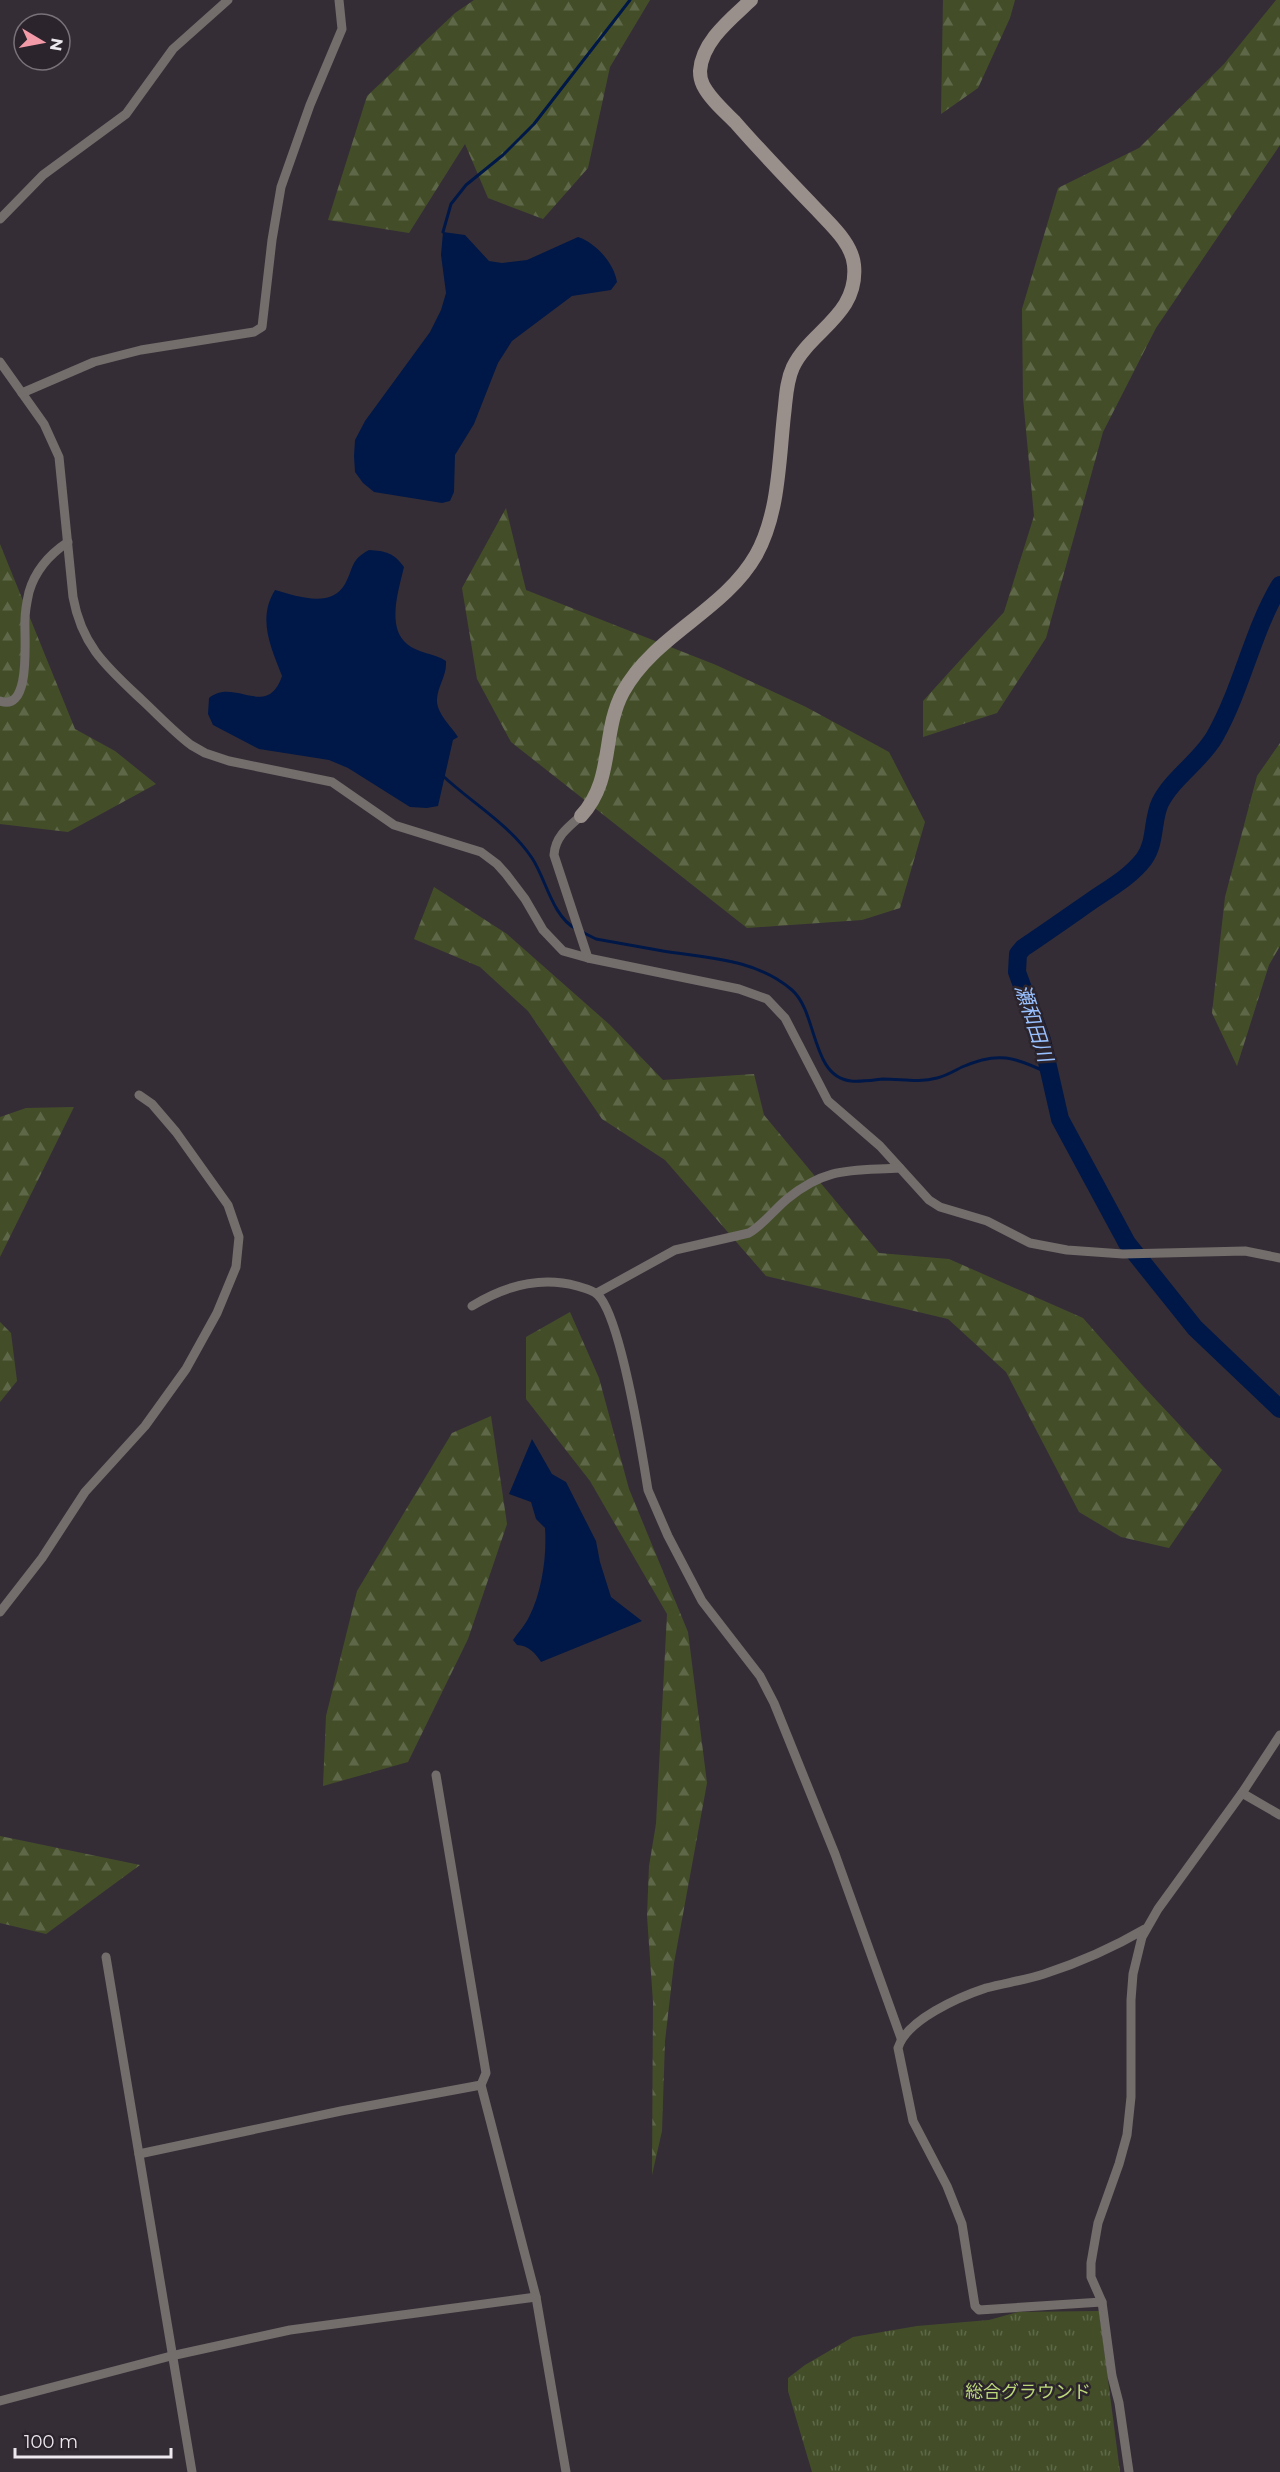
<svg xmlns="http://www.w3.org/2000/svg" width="1280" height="2472" font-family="Montserrat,'Noto Sans JP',sans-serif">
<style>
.forest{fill:url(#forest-firs)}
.park{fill:url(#park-tufts)}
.water{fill:#001847}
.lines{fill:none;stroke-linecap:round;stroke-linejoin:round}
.stream{stroke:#001847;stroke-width:3}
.river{stroke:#001847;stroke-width:18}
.street{stroke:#736e6b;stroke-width:9}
.secondary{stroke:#99908c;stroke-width:14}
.labels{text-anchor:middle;stroke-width:5;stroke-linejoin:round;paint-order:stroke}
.park-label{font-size:18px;fill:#bbd778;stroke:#2b242c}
.water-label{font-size:20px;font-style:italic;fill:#98c0ff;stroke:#2b242c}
</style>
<defs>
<pattern id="forest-firs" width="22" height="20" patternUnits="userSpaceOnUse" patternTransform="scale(1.5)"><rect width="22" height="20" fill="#434e29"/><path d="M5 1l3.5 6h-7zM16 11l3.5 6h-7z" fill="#5e6848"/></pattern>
<pattern id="park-tufts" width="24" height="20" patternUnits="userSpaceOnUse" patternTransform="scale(1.5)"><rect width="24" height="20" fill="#434e29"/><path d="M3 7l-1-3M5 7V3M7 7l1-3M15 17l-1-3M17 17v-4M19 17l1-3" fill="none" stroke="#5e6848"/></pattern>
</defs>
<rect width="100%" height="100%" fill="#352d36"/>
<g class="forest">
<polygon points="474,0 650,0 610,67 588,168 543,219 488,198 465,144 409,233 328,220 367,96 455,13"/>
<polygon points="943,0 1015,0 1010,18 978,88 941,114"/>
<polygon points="1276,0 1280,0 1280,145 1156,328 1103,432 1046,638 997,713 923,737 923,701 1004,612 1034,516 1023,398 1022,309 1058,188 1139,148 1224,64"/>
<polygon points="506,508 526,590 716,665 806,707 889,752 925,822 900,908 862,920 747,928 511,742 477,679 462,588"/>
<polygon points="0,544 75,729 115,751 156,784 68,832 0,824"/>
<polygon points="1280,743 1280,946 1269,965 1237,1066 1212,1013 1225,897 1257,776"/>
<polygon points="434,887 507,934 610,1025 663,1080 754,1074 764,1115 879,1253 949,1259 1083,1318 1142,1385 1222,1470 1169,1548 1121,1537 1079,1512 1006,1372 948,1319 766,1276 665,1160 602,1119 528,1011 480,967 414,939"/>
<polygon points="74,1107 0,1257 0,1117 26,1108"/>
<polygon points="570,1312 599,1378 629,1489 688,1632 707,1783 674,1963 665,2041 662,2131 652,2175 653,2002 647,1916 649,1866 656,1824 667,1614 590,1481 526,1399 526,1337"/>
<polygon points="0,1322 11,1333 17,1381 0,1402"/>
<polygon points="491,1416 507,1524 468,1639 408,1762 323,1786 326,1716 357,1591 452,1433"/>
<polygon points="0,1836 140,1865 46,1934 0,1923"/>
</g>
<polygon class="park" points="1099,2311 1120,2472 812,2472 788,2391 788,2378 805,2365 853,2337 917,2326 989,2320 1018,2312"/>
<g class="water">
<path d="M443 232 465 235 489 261 502 263 527 260 578 237C596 243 614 263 617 282L611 290 572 296 512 341 498 363 474 424 455 455 454 492 450 501 442 503 374 492 363 483 355 472 354 456 355 440 365 421 430 332 441 310 446 293 441 255Z"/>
<path d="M369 550C386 551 394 553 404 567 399 589 386 627 407 644 417 653 434 653 446 661 447 676 438 685 437 699 436 713 451 726 458 737L453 740 438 806 427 808 410 807 348 768 329 760 259 749 213 725 208 714 209 698C235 677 267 720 282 676 271 647 257 619 275 590 297 596 331 609 345 584 354 568 350 560 369 550Z"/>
<path d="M532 1439 552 1474 566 1482 596 1541 600 1562 611 1597 642 1621 541 1662C536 1654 528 1645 517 1645L513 1640C518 1633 525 1625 529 1617 542 1592 547 1555 545 1528L536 1519 531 1502 509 1494Z"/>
</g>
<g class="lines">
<g class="stream">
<polyline points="443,232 451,204 466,185 503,155 534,124 630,0"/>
<path d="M443 776C472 803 509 824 532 858 546 879 552 916 576 929"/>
<path d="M582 932 596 939C618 943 641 947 663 951 708 958 756 959 792 990 818 1013 811 1077 851 1081 861 1082 873 1080 883 1079 902 1079 919 1083 937 1078 946 1076 954 1071 962 1067 998 1051 1015 1057 1048 1073"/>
</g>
<path class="river" d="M1280 585C1252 632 1242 688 1215 736 1201 761 1173 777 1160 803 1152 820 1156 843 1144 859 1131 876 1112 887 1094 899 1071 915 1047 932 1023 948L1018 954 1017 972 1042 1040 1060 1119 1127 1243 1195 1328 1280 1409"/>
<g class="street">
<polyline points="0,219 43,175 126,114 173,49 228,0"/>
<path d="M0 362 44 424 59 457 73 597C82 647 108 668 143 701 159 716 174 732 191 745L205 753 229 761 332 782 394 825 481 852 497 864 506 874 525 899 543 930 563 951 588 958 739 989 767 999 785 1018 828 1101 880 1146 929 1200 940 1207 987 1221 1030 1243 1067 1250 1123 1254 1245 1251 1280 1258"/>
<polyline points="22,393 94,362 141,350 254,332 262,327 272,240 281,187 310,105 342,29 339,0"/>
<path d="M0 701C32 713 24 637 25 620 25 611 27 601 29 592 35 571 50 554 68 542"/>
<path d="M581 816C568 827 555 837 554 855L588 958"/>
<path d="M597 1293 675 1250 749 1233C764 1224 774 1210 787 1199 827 1166 852 1171 900 1168"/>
<path d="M472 1306C503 1287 540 1276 577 1286 584 1288 593 1290 598 1295 621 1318 642 1452 648 1490L668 1536 702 1601 760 1676 774 1703 835 1854 901 2038"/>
<polyline points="0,1612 42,1558 85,1492 145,1426 186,1369 217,1313 236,1267 239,1237 228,1205 176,1132 152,1104 139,1095"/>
<polyline points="436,1775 486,2073 481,2085 536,2297 566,2472"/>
<polyline points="1242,1793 1280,1815"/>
<polyline points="106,1957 192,2472"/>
<polyline points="139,2154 341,2111 481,2085"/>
<path d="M1102 2302 979 2310 975 2306 962 2224 947 2186 913 2121 898 2048C906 2020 959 1997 986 1988 1005 1983 1025 1980 1044 1974 1078 1963 1114 1947 1145 1929"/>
<polyline points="0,2401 171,2356 290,2330 536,2297"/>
<polyline points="1129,2472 1119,2403 1112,2376 1102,2302 1091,2277 1091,2263 1098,2223 1119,2164 1127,2135 1131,2097 1131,2000 1133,1974 1142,1937 1158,1909 1242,1793 1280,1735"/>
</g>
<path class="secondary" d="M581 816C615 779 601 733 623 692 654 635 724 611 756 555 779 514 779 460 784 415 786 399 786 382 793 367 810 331 859 315 854 265 852 244 833 227 819 212 791 183 762 153 735 122 724 111 710 99 703 85 701 81 700 75 700 71 702 41 731 19 751 0"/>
</g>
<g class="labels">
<g class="park-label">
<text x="1028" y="2398">総合グラウンド</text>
</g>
<g class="water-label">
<text transform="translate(1034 1023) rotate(72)" y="7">瀬和田川</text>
</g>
</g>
<g transform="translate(42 42) rotate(100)"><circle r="28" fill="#2b242c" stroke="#797279" stroke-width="1.5"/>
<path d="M0-4.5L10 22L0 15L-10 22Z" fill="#f39aa9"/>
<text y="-9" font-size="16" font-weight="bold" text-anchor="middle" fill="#ede8ed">N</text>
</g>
<path d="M15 2448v9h156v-9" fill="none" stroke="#ede8ed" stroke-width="3"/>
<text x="24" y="2448" font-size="18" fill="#ede8ed" stroke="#2b242c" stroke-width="4.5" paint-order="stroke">100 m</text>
</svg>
